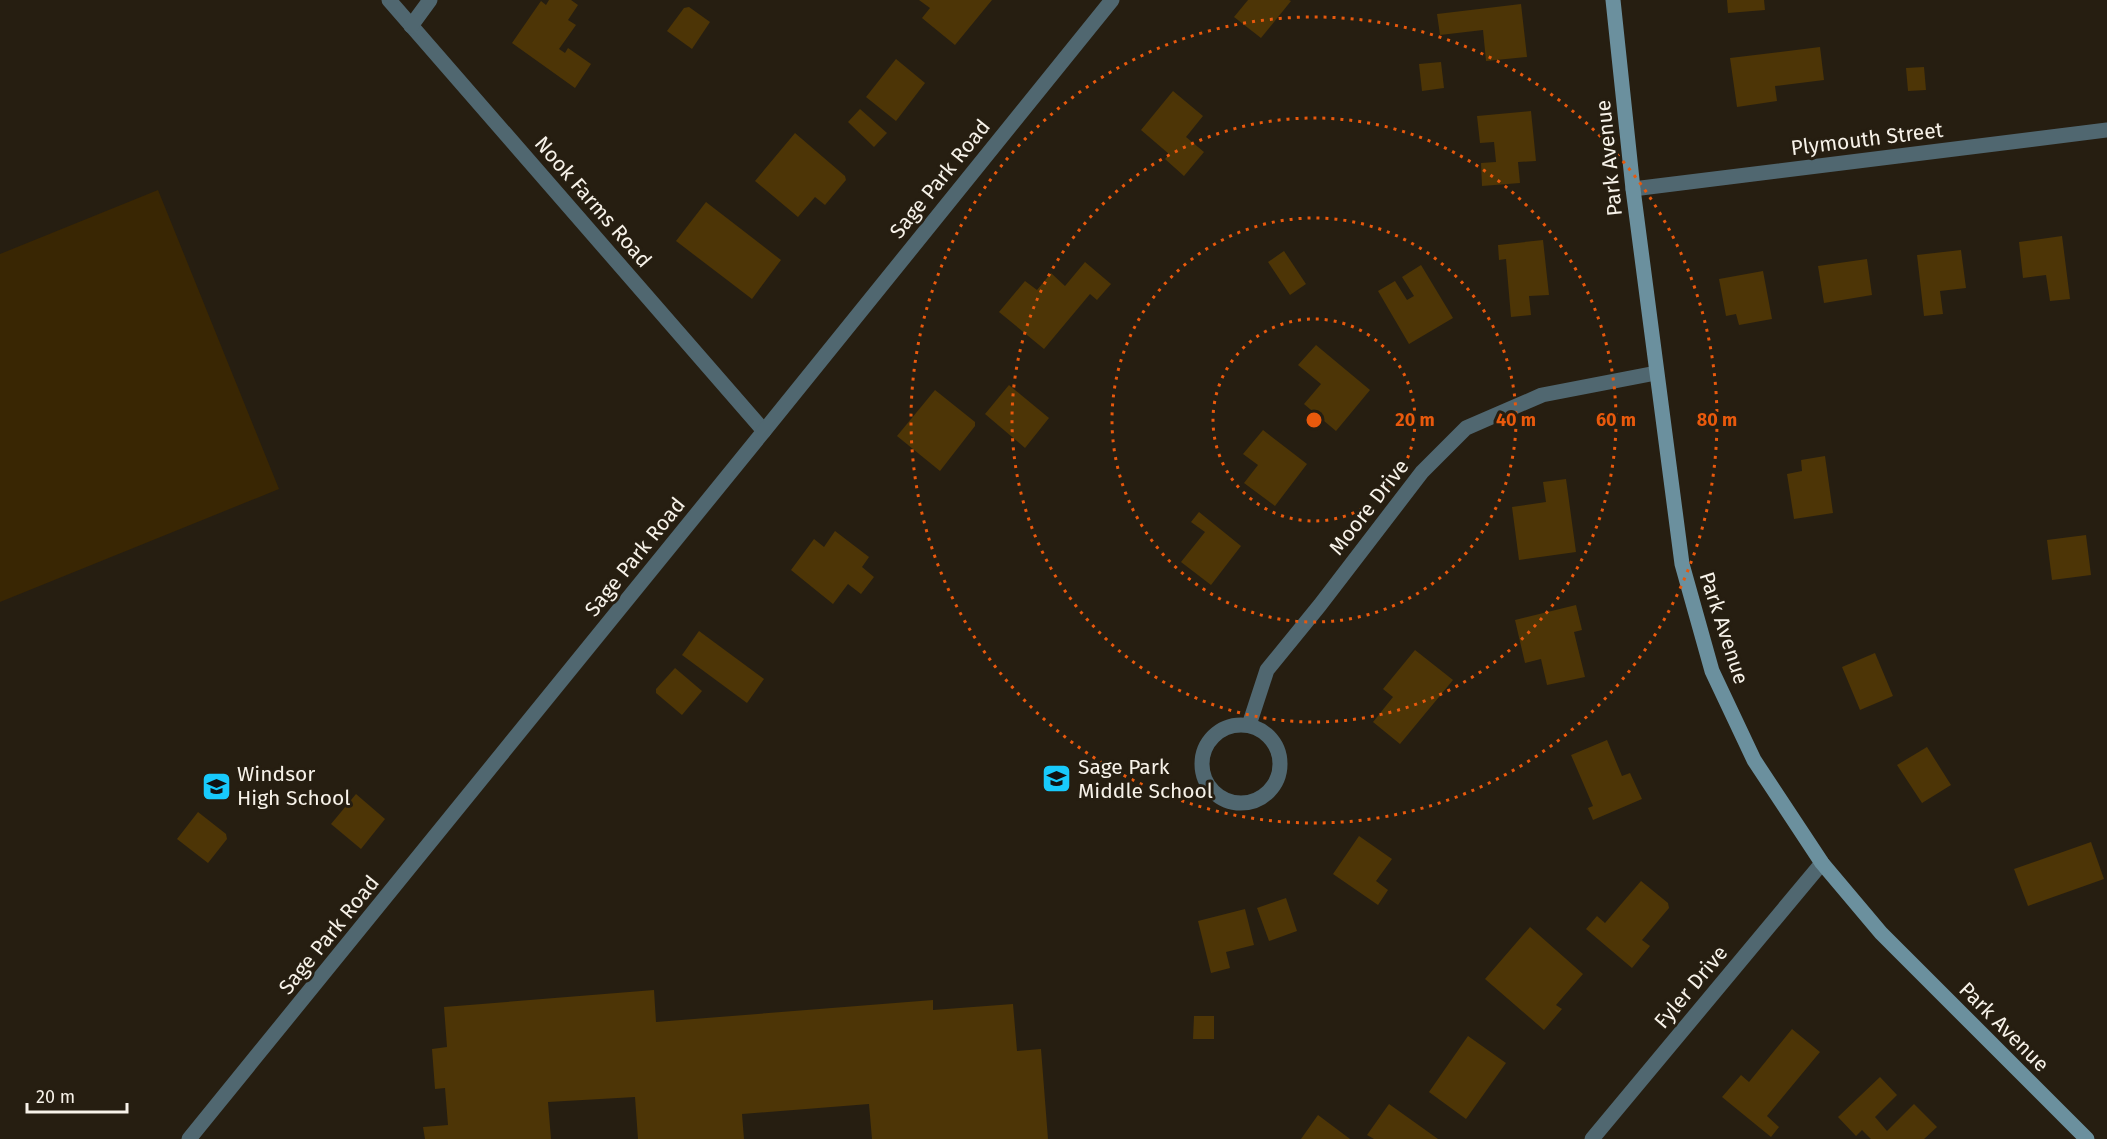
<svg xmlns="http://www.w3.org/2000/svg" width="2107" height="1139" font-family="'Fira Sans',sans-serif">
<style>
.green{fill:#392603}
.building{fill:#4d3506}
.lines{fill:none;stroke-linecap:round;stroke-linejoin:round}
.minor{stroke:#506770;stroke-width:15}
.secondary{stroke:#6b909e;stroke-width:15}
.ring{fill:none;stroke:#e8590c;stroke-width:3;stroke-dasharray:3 6}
.labels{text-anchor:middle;stroke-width:6;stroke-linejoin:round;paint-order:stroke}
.street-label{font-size:21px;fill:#f7f2e9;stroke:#261e11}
.poi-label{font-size:21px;fill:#f7f2e9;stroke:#261e11;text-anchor:start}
.centre{fill:#e8590c;stroke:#261e11;stroke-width:3}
.ring-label{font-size:18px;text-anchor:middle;font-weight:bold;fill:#e8590c;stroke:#261e11;stroke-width:6;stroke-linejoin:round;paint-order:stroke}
</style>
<rect width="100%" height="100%" fill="#261e11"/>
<polygon class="green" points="158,190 279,489 0,602 0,254"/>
<g class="building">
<polygon points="549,0 571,0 578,5 568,20 576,25 559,49 565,53 568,48 591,64 575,88 512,43 541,1 546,5"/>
<polygon points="919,0 992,0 955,45 922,18 930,8"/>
<polygon points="1248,0 1289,0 1291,1 1261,38 1234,17"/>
<polygon points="1727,0 1764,0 1765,10 1728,13"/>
<polygon points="1521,4 1527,57 1486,61 1483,30 1440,35 1437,14"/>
<polygon points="689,7 710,22 692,49 667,31 684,8"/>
<polygon points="1820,47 1824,80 1775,86 1777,101 1737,107 1730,58"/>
<polygon points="896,59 925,83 896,121 866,97"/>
<polygon points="1441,62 1444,88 1422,91 1419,64"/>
<polygon points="1924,67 1926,90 1908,91 1906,68"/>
<polygon points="1173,91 1203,116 1186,137 1204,152 1184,176 1165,159 1169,154 1141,130"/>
<polygon points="860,109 887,133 874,147 848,122"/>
<polygon points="1531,111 1536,161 1518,162 1520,183 1482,186 1481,163 1496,162 1494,142 1480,143 1477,116"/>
<polygon points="795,133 845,176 846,180 825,205 815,197 798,217 755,181"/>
<polygon points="706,202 781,260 752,299 676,241"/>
<polygon points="2062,236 2070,299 2050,301 2046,275 2023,278 2019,242"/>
<polygon points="1543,240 1549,295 1529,296 1531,315 1511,317 1506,259 1499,260 1498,245"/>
<polygon points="1961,250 1966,288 1940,291 1943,314 1924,316 1917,255"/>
<polygon points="1284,251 1306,284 1290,295 1268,262"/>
<polygon points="1867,259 1872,295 1824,303 1818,266"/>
<polygon points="1085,262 1111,284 1097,300 1090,294 1044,349 999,312 1025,281 1037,290 1051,273 1065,286"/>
<polygon points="1421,265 1453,318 1409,344 1378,291 1395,281 1407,300 1414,296 1402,277"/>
<polygon points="1763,271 1772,319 1739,325 1736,314 1726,316 1719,279"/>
<polygon points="1316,345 1370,390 1336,431 1304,404 1321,384 1298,365"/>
<polygon points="1009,385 1049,418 1025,448 985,414"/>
<polygon points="935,390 975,422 975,426 940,471 897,436"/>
<polygon points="1263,430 1307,464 1275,506 1244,483 1258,465 1243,454"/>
<polygon points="1825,456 1833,513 1794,519 1787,474 1802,471 1801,460"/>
<polygon points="1566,479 1576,552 1519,560 1512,507 1546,502 1543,482"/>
<polygon points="1199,512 1241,546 1211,585 1181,562 1205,532 1191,522"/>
<polygon points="835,531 869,557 862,567 874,577 861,594 848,584 833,604 791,570 814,539 824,547"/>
<polygon points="2086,535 2091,575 2052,580 2047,540"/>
<polygon points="1576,605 1582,630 1574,632 1585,677 1547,685 1541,659 1525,663 1515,620"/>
<polygon points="699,631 764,679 747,703 682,655"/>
<polygon points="1415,650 1453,680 1400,744 1373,722 1393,697 1383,689"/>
<polygon points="1875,653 1893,696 1860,710 1842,667"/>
<polygon points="675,668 702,691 682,715 656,693 656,689"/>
<polygon points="1607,740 1622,776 1630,773 1642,799 1593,820 1588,808 1593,806 1571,755"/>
<polygon points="1927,747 1951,785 1922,803 1897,765"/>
<polygon points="356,794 385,819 361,849 331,824"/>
<polygon points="198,812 226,834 227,839 208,863 177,839"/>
<polygon points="1359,836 1392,859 1376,881 1388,890 1378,905 1333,874"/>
<polygon points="2091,842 2104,879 2028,906 2014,869"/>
<polygon points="1641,881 1668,903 1669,908 1642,940 1650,946 1632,968 1586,929 1597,916 1605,923"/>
<polygon points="1286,898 1297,931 1269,941 1257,908"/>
<polygon points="1245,909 1254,945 1226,952 1230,968 1211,973 1198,921"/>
<polygon points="1530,927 1583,974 1556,1005 1562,1009 1544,1030 1485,979"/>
<polygon points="654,990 656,1022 933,1000 933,1010 1013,1004 1017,1051 1041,1049 1048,1139 872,1139 869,1104 742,1114 744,1139 638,1139 635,1097 548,1102 551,1139 425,1139 423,1127 448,1125 445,1088 435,1089 432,1049 447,1047 444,1007"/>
<polygon points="1194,1016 1214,1016 1214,1039 1193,1039"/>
<polygon points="1792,1029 1820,1052 1767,1116 1779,1127 1771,1137 1722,1097 1741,1075 1749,1082"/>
<polygon points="1468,1036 1506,1063 1466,1119 1429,1092"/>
<polygon points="1880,1077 1897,1095 1875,1117 1887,1131 1914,1104 1937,1127 1924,1139 1871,1139 1862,1130 1856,1136 1838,1117"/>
<polygon points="1389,1104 1438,1139 1374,1139 1367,1135"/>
<polygon points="1318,1115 1350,1139 1301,1139"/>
</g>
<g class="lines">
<g class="minor">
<polyline points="389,0 764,431"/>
<polyline points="411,26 430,0"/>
<polyline points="1633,189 2107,130"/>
<polyline points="1249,725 1267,670 1320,605 1422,472 1466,428 1542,395 1656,373"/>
<circle cx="1241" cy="764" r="39"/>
<polyline points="189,1139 764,431 1112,0"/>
<polyline points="1592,1139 1822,863"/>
</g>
<polyline class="secondary" points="1613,0 1633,189 1682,564 1712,671 1754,760 1822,863 1881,933 2087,1139"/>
</g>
<g class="ring">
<circle cx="1314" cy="420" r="101"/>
<circle cx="1314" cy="420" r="202"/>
<circle cx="1314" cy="420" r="302"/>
<circle cx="1314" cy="420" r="403"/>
</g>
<defs>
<symbol id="school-square" viewBox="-11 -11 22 22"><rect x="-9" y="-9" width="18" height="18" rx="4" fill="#18cafc" stroke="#261e11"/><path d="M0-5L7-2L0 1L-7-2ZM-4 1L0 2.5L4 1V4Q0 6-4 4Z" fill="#111"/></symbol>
</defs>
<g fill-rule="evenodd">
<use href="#school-square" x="1040" y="762" width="33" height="33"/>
<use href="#school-square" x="200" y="770" width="33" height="33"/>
</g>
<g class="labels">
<g class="street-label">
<text transform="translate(1867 139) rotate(-7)" y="7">Plymouth Street</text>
<text transform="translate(1609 158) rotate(-96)" y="7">Park Avenue</text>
<text transform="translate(940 179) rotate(-51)" y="7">Sage Park Road</text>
<text transform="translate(593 202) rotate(49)" y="7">Nook Farms Road</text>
<text transform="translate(1369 507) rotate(-52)" y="7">Moore Drive</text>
<text transform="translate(635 557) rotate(-51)" y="7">Sage Park Road</text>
<text transform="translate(1724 628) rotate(72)" y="7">Park Avenue</text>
<text transform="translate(329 935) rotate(-51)" y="7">Sage Park Road</text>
<text transform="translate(1691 987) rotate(-50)" y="7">Fyler Drive</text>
<text transform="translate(2004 1027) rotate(45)" y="7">Park Avenue</text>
</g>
<g class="poi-label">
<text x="1078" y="774">Sage Park<tspan x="1078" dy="24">Middle School</tspan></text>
<text x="237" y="781">Windsor<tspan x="237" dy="24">High School</tspan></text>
</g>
</g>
<circle cx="1314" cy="420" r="9" class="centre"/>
<g class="ring-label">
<text x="1415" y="426">20 m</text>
<text x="1516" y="426">40 m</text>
<text x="1616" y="426">60 m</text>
<text x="1717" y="426">80 m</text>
</g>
<path d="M27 1103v9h100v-9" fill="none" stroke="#f7f2e9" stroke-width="3"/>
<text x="36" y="1103" font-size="18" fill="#f7f2e9" stroke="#261e11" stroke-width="4.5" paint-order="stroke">20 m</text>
</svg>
